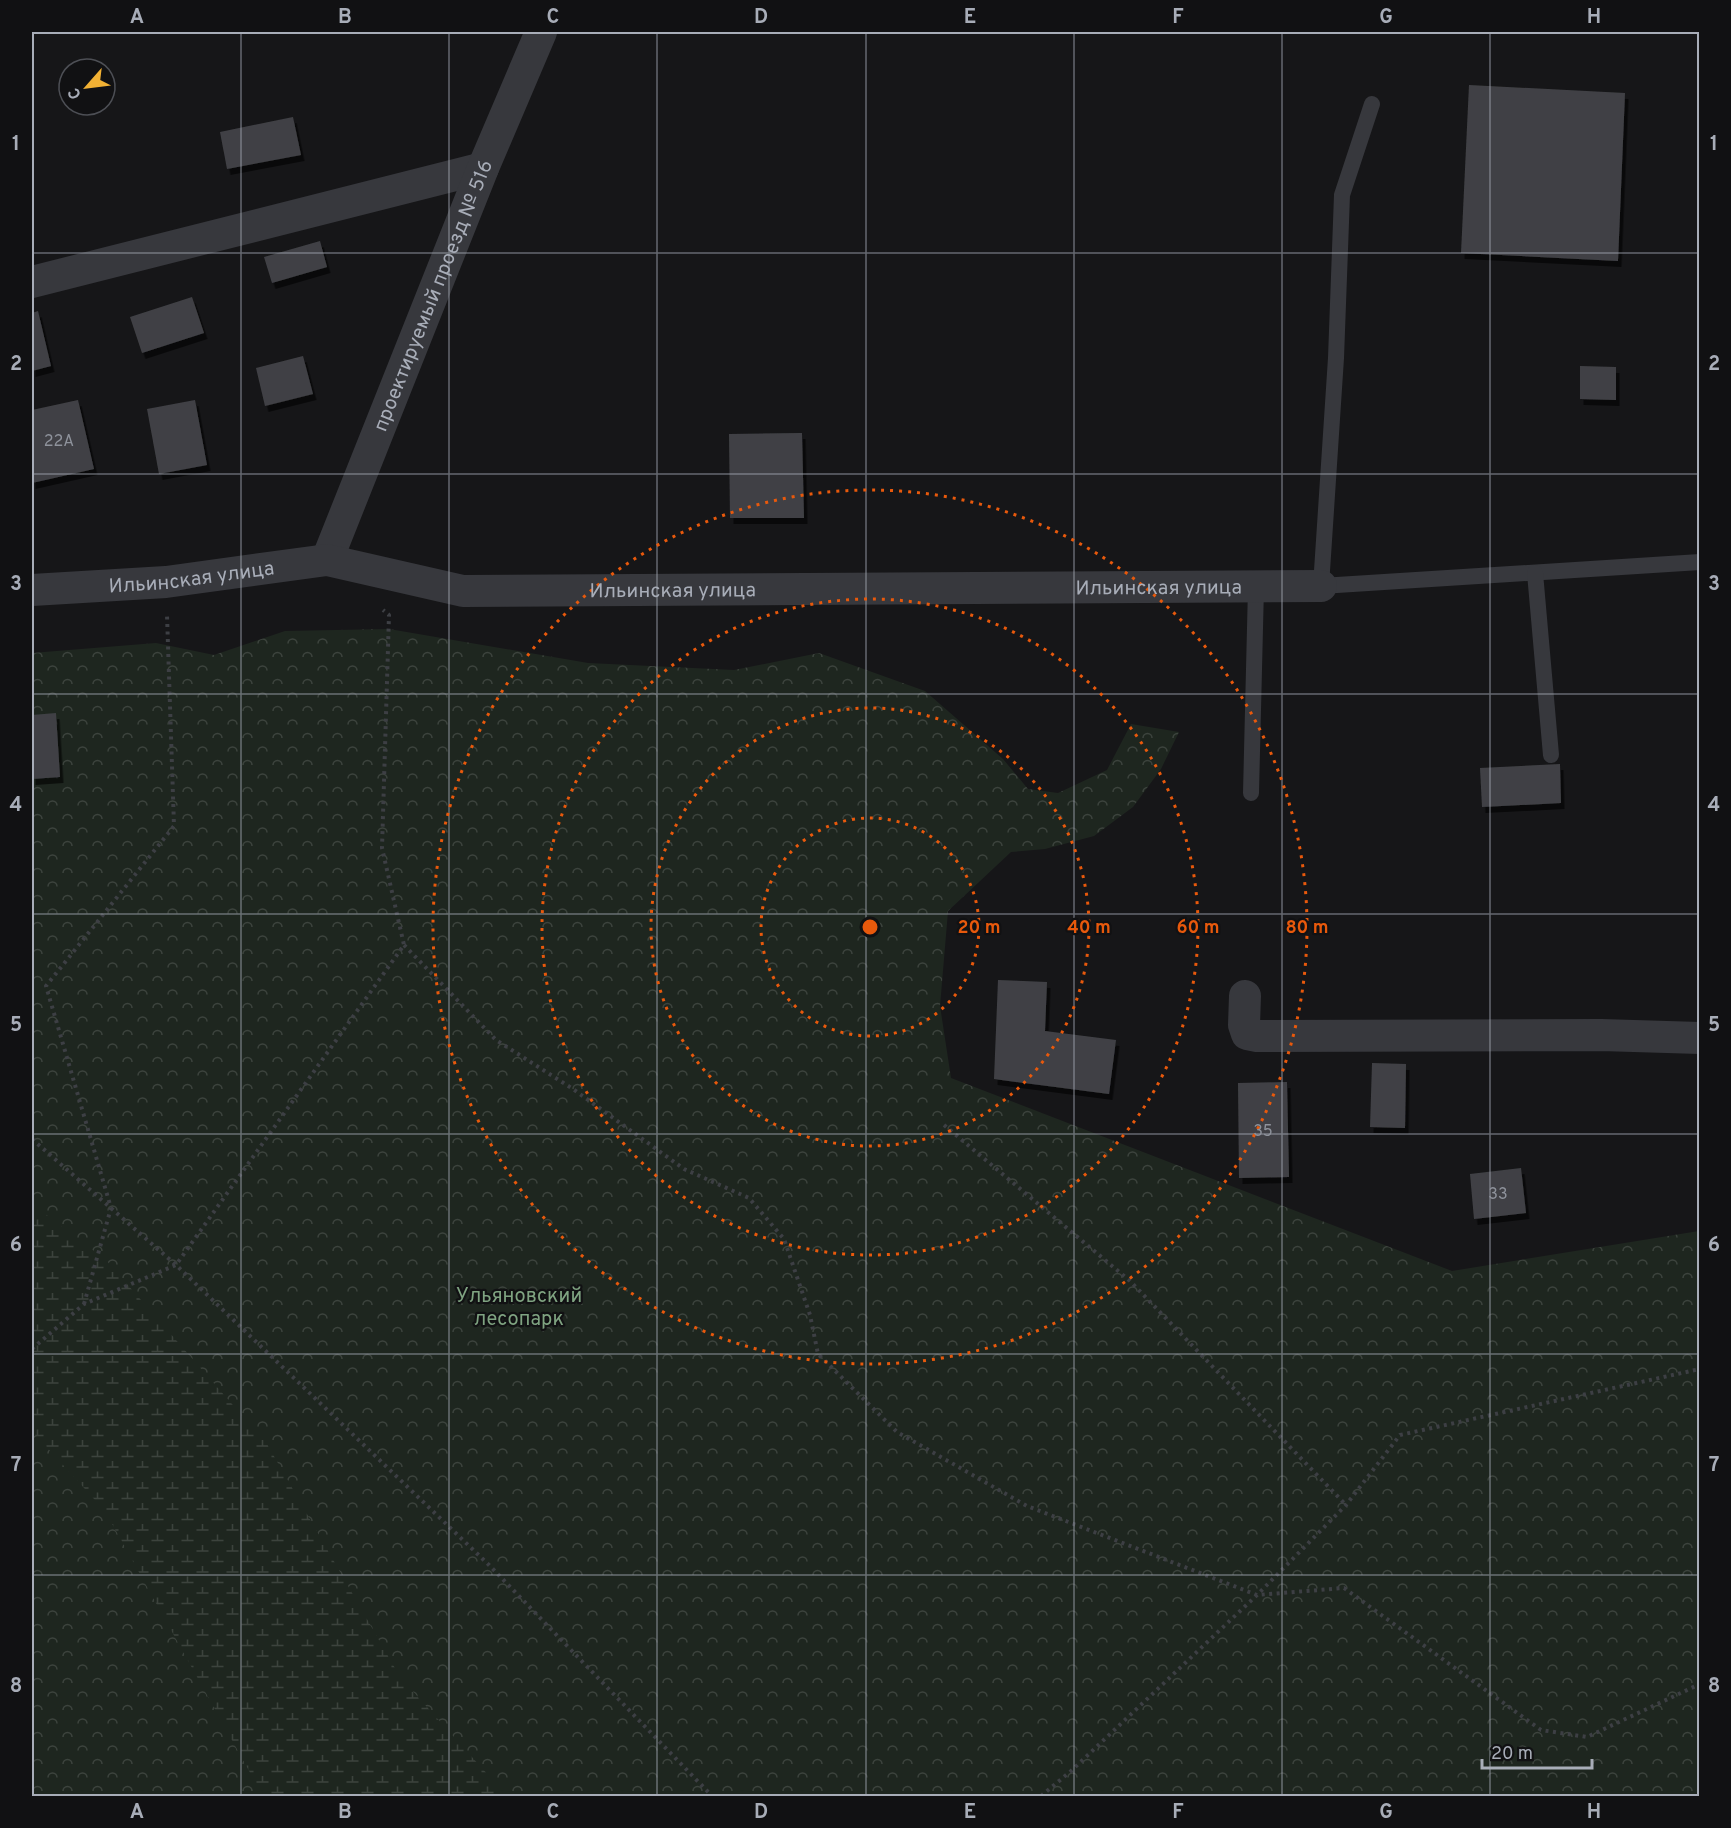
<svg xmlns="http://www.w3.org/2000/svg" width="1731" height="1828" font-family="Overpass,sans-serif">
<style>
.forest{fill:url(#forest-crowns)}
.wetland{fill:url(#wetland-marsh)}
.building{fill:#404145;filter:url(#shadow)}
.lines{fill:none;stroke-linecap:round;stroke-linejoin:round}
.path{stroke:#3d3f44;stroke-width:4;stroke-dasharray:3 4.5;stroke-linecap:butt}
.service{stroke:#37383d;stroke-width:16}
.minor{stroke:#37383d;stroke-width:32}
.grid{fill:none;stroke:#a8adb8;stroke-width:1.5;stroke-opacity:0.55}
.ring{fill:none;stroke:#e8590c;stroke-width:3;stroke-dasharray:3 6}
.labels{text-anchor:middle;stroke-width:4.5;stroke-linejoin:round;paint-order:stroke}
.number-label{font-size:16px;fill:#8e929b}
.street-label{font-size:20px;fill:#a8adb8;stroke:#111113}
.park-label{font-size:20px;fill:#7fa381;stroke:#111113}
.centre{fill:#e8590c;stroke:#111113;stroke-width:3}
.ring-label{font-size:18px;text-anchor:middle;font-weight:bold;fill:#e8590c;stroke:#111113;stroke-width:4.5;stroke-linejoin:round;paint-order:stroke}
.neatline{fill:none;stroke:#a8adb8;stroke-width:2}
.grid-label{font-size:20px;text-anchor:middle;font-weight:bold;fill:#a8adb8}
</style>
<defs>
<pattern id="forest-crowns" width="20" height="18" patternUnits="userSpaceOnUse" patternTransform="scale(1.5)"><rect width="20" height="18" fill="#1e261f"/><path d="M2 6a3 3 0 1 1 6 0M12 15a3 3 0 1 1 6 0" fill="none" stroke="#3c433d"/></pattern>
<pattern id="wetland-marsh" width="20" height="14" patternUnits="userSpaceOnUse" patternTransform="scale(1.5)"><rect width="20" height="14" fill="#1e261f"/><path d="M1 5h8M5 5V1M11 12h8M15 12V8" fill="none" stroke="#3c433d"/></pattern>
<filter id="shadow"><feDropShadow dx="3.5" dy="6" stdDeviation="0" flood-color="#0009"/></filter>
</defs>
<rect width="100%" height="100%" fill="#161618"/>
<polygon class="forest" points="389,629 588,663 734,670 819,653 925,691 1003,759 1028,789 1058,793 1107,770 1131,724 1179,732 1161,769 1133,807 1094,836 1045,849 1011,852 948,911 940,1006 951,1078 1452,1271 1699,1231 1699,1796 32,1796 32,653 156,643 214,655 285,631"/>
<polygon class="wetland" points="32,1204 106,1260 267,1444 400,1677 507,1796 263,1796 105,1511 32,1431"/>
<g class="building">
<polygon points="1469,85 1625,93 1618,261 1461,253"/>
<polygon points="293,117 301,155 227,169 220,132"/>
<polygon points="320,241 327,267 272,283 264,257"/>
<polygon points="192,297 204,333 142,353 130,317"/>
<polygon points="38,311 51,366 32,371 32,313"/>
<polygon points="303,356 313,394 265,406 256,368"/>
<polygon points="1580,366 1616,367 1616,400 1580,399"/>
<polygon points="78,400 94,469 32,483 32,410"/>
<polygon points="195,400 207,465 159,474 147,409"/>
<polygon points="802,433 804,518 730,518 729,434"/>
<polygon points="56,713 60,777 32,779 32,715"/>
<polygon points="1560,764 1561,803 1482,807 1480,768"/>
<polygon points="998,980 1047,982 1045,1031 1116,1040 1109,1094 994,1079"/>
<polygon points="1372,1063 1406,1064 1405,1128 1370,1127"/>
<polygon points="1287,1082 1289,1177 1239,1178 1238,1083"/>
<polygon points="1521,1168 1526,1213 1474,1219 1470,1174"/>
</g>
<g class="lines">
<g class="path">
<polyline points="404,945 496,1040 573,1089 684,1169 749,1198 784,1239 810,1315 818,1354 897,1432 1027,1506 1257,1595 1344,1588 1541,1730 1587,1737 1700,1684"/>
<polyline points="944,1125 1130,1281 1346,1505"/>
<polyline points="32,1139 176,1265 489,1565 712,1796"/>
<polyline points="84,1304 111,1208 46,986 174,826 167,615"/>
<polyline points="32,1349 84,1304 176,1265 404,945 382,848 389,615 383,610"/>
<polyline points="1041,1796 1071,1771 1257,1595 1346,1505 1400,1435 1700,1369"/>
</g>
<g class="service">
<polyline points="1372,104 1342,195 1336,358 1321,586 1700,562"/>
<polyline points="1535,573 1551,755"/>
<polyline points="1251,793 1256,587"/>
</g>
<g class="minor">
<polyline points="32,282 483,168"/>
<path id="s1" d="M327 560 483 168 541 32"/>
<path id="s2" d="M32 590 166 582 327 560 463 591 1321 586"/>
<polyline points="1245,996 1244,1025 1247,1034 1257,1036 1601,1035 1700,1038"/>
</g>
</g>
<path class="grid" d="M241 32V1796M449 32V1796M657 32V1796M866 32V1796M1074 32V1796M1282 32V1796M1490 32V1796M32 253H1700M32 474H1700M32 694H1700M32 914H1700M32 1134H1700M32 1354H1700M32 1575H1700"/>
<g class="ring">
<circle cx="870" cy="927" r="109"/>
<circle cx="870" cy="927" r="219"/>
<circle cx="870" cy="927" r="328"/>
<circle cx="870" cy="927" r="437"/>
</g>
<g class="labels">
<g class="number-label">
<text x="59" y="446">22А</text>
<text x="1263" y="1136">35</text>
<text x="1498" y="1199">33</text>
</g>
<g class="street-label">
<text dy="7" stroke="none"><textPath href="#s1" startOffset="285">проектируемый проезд № 516</textPath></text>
<text dy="7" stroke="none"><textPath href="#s2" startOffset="160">Ильинская улица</textPath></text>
<text dy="7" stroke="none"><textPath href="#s2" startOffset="1132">Ильинская улица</textPath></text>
<text dy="7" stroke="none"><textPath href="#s2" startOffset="646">Ильинская улица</textPath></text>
</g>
<g class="park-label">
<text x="519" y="1302">Ульяновский<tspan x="519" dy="23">лесопарк</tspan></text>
</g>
</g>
<circle cx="870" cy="927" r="9" class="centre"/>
<g class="ring-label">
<text x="979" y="933">20 m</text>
<text x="1089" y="933">40 m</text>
<text x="1198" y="933">60 m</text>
<text x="1307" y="933">80 m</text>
</g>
<rect width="1731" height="1828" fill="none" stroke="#111113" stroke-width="66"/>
<g transform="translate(87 87) rotate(242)"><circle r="28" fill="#111113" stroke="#4d4f55" stroke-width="1.5"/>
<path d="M0-4.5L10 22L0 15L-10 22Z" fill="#f2b134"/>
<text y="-9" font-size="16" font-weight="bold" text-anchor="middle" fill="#a8adb8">С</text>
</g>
<path d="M1482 1759v9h110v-9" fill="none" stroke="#a8adb8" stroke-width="3"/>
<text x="1491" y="1759" font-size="18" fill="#a8adb8" stroke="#111113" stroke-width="4.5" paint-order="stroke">20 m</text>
<rect x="33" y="33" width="1665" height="1762" class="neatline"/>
<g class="grid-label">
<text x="137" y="23">A</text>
<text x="345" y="23">B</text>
<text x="553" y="23">C</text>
<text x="761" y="23">D</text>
<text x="970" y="23">E</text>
<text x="1178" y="23">F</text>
<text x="1386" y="23">G</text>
<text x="1594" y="23">H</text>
<text x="16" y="150">1</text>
<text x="1714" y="150">1</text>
<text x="16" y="370">2</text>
<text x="1714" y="370">2</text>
<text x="16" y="590">3</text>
<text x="1714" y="590">3</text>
<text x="16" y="811">4</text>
<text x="1714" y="811">4</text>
<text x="16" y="1031">5</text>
<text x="1714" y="1031">5</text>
<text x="16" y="1251">6</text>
<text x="1714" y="1251">6</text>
<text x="16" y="1471">7</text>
<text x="1714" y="1471">7</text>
<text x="16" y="1692">8</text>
<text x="1714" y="1692">8</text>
<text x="137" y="1818">A</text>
<text x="345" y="1818">B</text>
<text x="553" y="1818">C</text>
<text x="761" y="1818">D</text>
<text x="970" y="1818">E</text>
<text x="1178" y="1818">F</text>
<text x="1386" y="1818">G</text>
<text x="1594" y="1818">H</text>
</g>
</svg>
